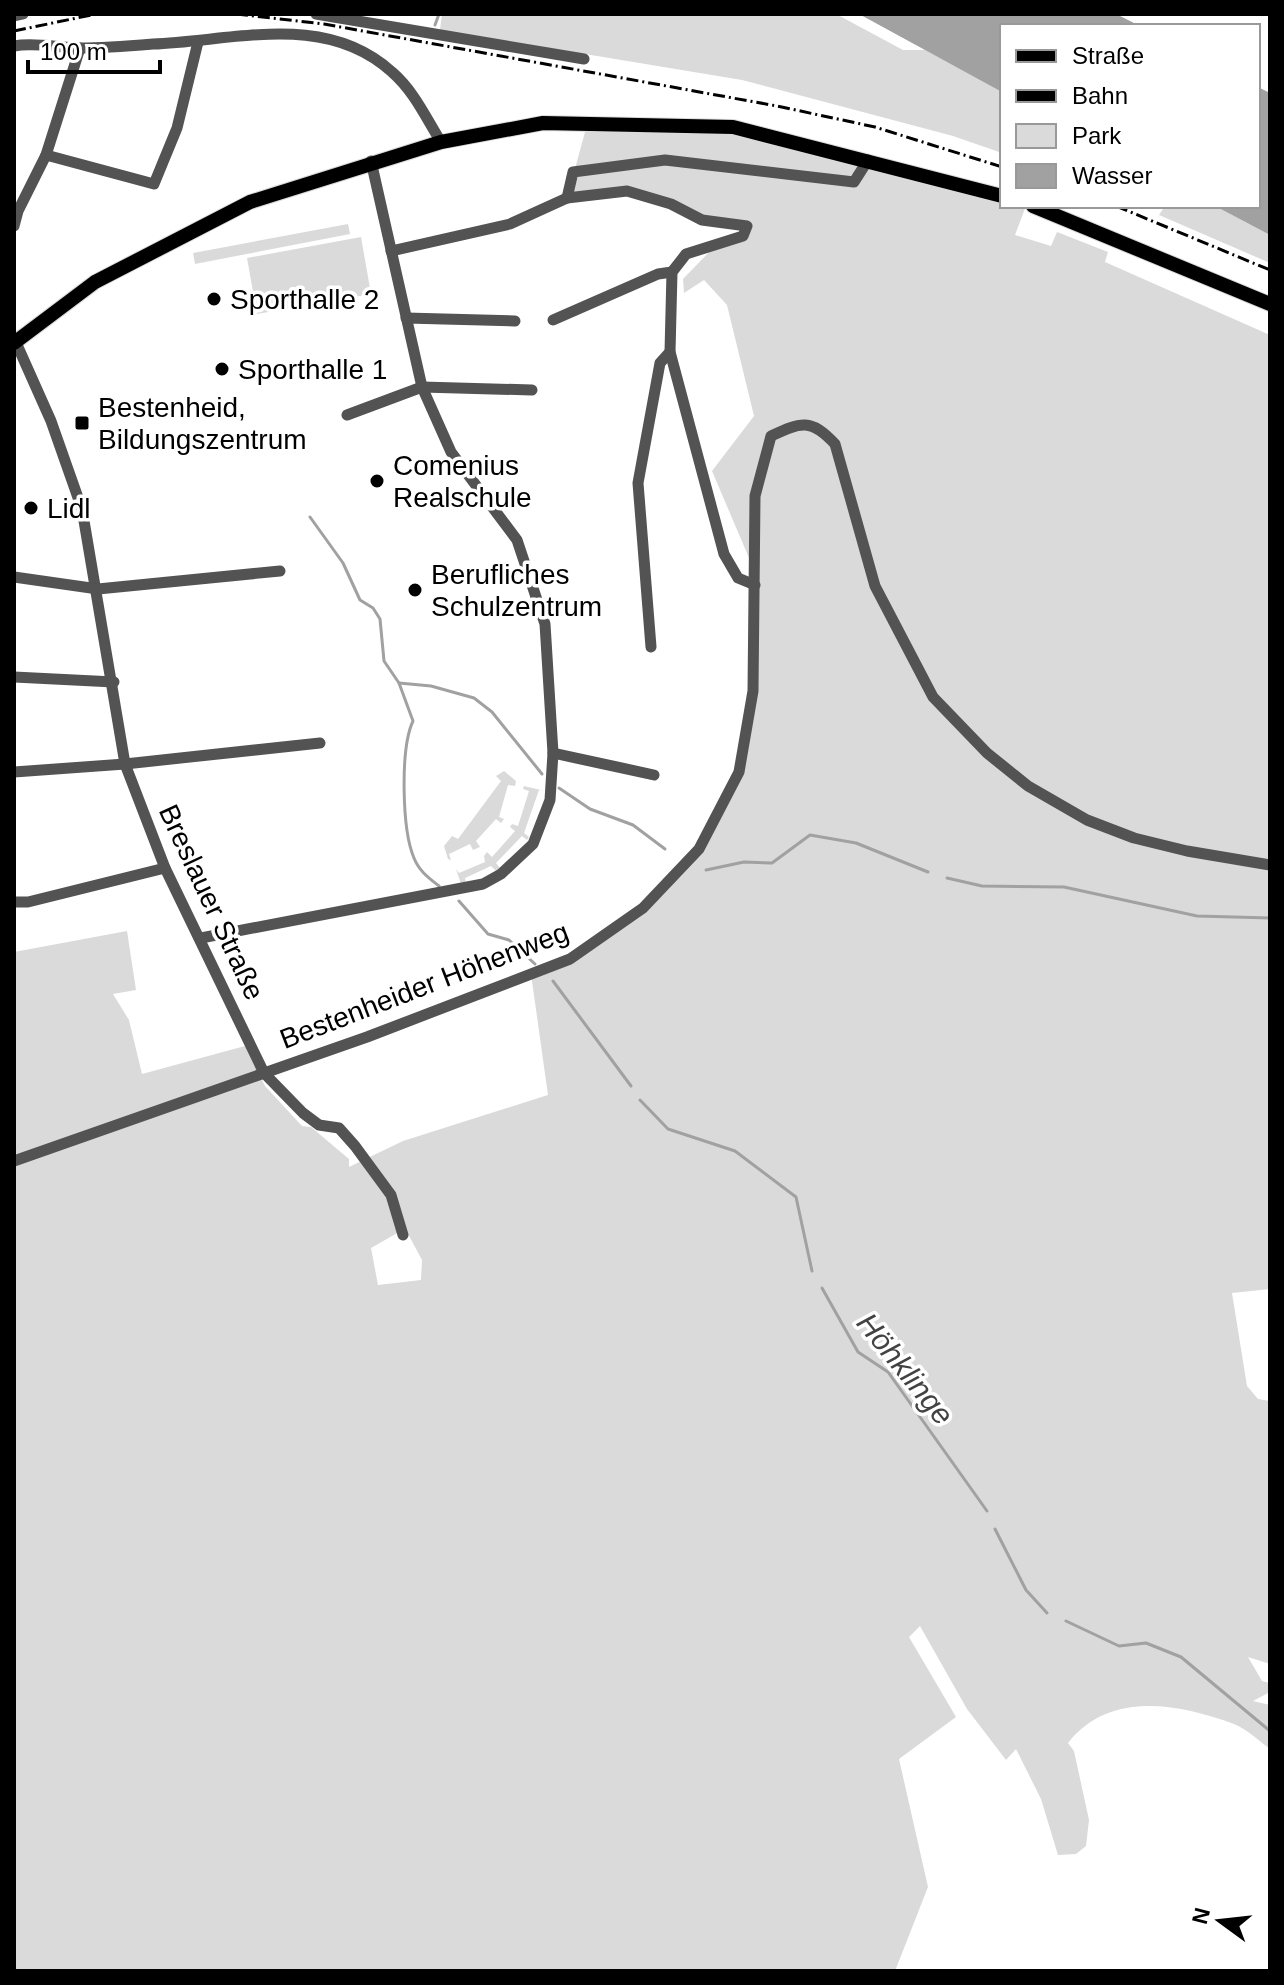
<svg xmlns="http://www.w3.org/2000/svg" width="1284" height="1985" font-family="Arial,sans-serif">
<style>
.green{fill:#dadada;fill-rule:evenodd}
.water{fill:#a1a1a1}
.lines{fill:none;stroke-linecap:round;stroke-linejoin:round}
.stream{stroke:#a1a1a1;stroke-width:3}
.major-casing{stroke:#dbdbdb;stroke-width:16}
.minor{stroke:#535353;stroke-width:11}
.major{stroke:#000;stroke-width:14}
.rail{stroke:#000;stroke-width:3;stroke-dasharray:12 4 2 4;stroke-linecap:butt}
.poi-dot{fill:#000;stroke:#fff;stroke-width:3}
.labels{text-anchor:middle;stroke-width:7;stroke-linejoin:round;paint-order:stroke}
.poi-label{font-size:28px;fill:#000;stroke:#fff;text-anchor:start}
.street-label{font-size:28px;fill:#000;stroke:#fff}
.water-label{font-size:30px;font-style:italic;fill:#424242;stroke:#fff}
</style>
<rect width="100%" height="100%" fill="#fff"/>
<g class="green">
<polygon points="442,14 836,14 903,50 925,50 1002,91 1002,153 953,136 742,80 440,30"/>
<path d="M588 121 733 127 1002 196V206H1026L1015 235 1051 246 1057 232 1108 252 1105 262 1270 335V1289L1232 1293 1247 1386 1258 1399 1270 1401V1664L1248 1657 1262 1681 1270 1683V1692L1253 1701 1270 1705V1749C1259 1741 1247 1729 1234 1724 1177 1703 1109 1691 1068 1743L1074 1751 1089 1820 1086 1846 1076 1854 1058 1855 1041 1799 1016 1749 1006 1760 967 1709 920 1626 909 1637 956 1717 899 1759 928 1887 895 1971H14V952L127 931 136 990 113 994 129 1020 142 1074 245 1046 265 1086 302 1126 311 1127 349 1159V1167L403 1141 548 1095 531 974 570 959 643 908 699 849 739 772 752 717 755 572 712 471 754 416 727 305 704 280 684 293 683 279 715 246 747 231 627 191 567 198ZM399 1232H407L422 1260 421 1280 378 1285 371 1248Z"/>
<polygon points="1155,206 1215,206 1270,235 1270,263 1159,215 1163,209"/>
<polygon points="348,224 350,234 195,264 193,253"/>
<polygon points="361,237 371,294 257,314 247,258"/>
<polygon points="504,771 516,781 515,786 508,785 499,817 504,819 501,823 496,819 476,841 480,847 473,850 470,844 449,854 451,860 448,859 444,846 452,836 458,839 501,781 496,776"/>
<polygon points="524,786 545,791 539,790 524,833 529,837 527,840 522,836 496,863 500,868 496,871 491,866 465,878 466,884 461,884 456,869 459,873 485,862 484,856 487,852 492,857 515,831 510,827 512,824 518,826 529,791 523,789"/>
</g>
<g class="water">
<polygon points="859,14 1116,14 1140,26 1002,26 1002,92"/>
<polygon points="1258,87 1270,93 1270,235 1215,206 1258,206"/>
</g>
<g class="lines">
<g class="stream">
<polyline points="435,25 439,14"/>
<path d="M310 517 343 563 360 600 373 608 380 619 384 661 399 683 413 721C400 749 402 830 414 858 419 871 429 878 439 886"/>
<polyline points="399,683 431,686 474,698 492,712 542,774"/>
<polyline points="559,788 590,809 633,825 665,849"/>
<polyline points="706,870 744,862 772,863 810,835 856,843 928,872"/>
<polyline points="947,878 982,886 1064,887 1197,916 1270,918"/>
<polyline points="459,901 488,934 509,940 535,964"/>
<polyline points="553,981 631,1086"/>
<polyline points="640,1100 668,1129 735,1151 796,1197 812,1271"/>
<polyline points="822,1288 858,1352 888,1372 987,1511"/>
<polyline points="995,1529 1026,1590 1047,1613"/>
<polyline points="1066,1621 1119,1646 1146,1643 1181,1657 1270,1731"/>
</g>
<defs>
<g id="major">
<polyline points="1033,206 1270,304"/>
<polyline points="14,343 95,282 250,202 441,142 543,123 733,127 1002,196"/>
</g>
</defs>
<use href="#major" class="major-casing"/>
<g class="minor">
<polyline points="316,14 584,59"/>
<polyline points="14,16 23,14"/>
<path d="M14 46C36 42 58 48 80 48 105 48 129 46 153 44 234 41 325 11 392 72 414 91 426 118 441 142"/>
<polyline points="46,155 154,184 177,128 198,42"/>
<polyline points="14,226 18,211 46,155 80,48"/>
<polyline points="391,251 510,224 567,198"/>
<polyline points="406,318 515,321"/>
<polyline points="553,320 658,274 672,272"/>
<polyline points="14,338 51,421 82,509 125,764 165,868 264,1073 303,1113 319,1125 339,1128 355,1146 391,1195 403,1235"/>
<polyline points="347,415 422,387 532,390"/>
<polyline points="14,577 98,589 280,571"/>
<polyline points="755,585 738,578 724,554 670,352 672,272 686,254 743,236 747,226 702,220 671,204 627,191 567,198 573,172 665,160 854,182 868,160"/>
<polyline points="651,647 638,483 660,363 670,352"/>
<polyline points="14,677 114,682"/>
<polyline points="553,753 654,775"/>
<polyline points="14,772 125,764 320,743"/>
<polyline points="14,902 28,902 165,868"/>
<polyline points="201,938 483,884 501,874 533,844 550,800 553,753 545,624 517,540 451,452 422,387 371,161"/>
<path d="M14 1161 367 1037 570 959 643 908 699 849 739 772 753 691 755 496 771 436C801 422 811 418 835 444L875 586 933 697 987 753 1028 786 1087 820 1134 838 1187 851 1270 865"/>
</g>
<use href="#major" class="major"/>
<g class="rail">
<polyline points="236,14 324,24 777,106 875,127 1002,167"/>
<polyline points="14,31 96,14"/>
<polyline points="1116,206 1270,270"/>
</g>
</g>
<g class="poi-dot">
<circle cx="214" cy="299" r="8"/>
<circle cx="222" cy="369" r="8"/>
<rect x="74" y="415" width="16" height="16" rx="4"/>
<circle cx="377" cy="481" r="8"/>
<circle cx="31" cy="508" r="8"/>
<circle cx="415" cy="590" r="8"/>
</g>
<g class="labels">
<g class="poi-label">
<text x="230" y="309">Sporthalle 2</text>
<text x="238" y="379">Sporthalle 1</text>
<text x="98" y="417">Bestenheid,<tspan x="98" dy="32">Bildungszentrum</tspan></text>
<text x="393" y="475">Comenius<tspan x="393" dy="32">Realschule</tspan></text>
<text x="47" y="518">Lidl</text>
<text x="431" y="584">Berufliches<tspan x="431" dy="32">Schulzentrum</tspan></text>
</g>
<g class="street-label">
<text transform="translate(212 902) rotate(65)" y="10">Breslauer Straße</text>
<text transform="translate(424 985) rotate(-21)" y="10">Bestenheider Höhenweg</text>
</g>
<g class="water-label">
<text transform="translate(905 1369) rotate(51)" y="10">Höhklinge</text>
</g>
</g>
<rect width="1284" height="1985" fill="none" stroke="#000000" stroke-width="32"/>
<rect x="1000" y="24" width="260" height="184" fill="#ffffff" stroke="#999999" stroke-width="2"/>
<rect x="1016" y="50" width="40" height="12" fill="#000000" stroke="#999999" stroke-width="2"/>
<text x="1072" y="64" font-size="24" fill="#000000">Straße</text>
<rect x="1016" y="90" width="40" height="12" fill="#000000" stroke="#999999" stroke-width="2"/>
<text x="1072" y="104" font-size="24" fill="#000000">Bahn</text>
<rect x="1016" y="124" width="40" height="24" fill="#dadada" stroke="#999999" stroke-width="2"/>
<text x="1072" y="144" font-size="24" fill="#000000">Park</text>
<rect x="1016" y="164" width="40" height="24" fill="#a1a1a1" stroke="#999999" stroke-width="2"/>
<text x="1072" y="184" font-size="24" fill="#000000">Wasser</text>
<g transform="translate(1220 1921) rotate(285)" stroke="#ffffff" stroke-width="6" paint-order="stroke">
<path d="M0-6L14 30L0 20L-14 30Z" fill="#000000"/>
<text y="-12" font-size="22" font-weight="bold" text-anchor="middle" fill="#000000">N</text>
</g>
<path d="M28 60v12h132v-12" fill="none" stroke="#000000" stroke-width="4"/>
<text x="40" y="60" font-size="24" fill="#000000" stroke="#ffffff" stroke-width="6" paint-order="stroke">100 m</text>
</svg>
